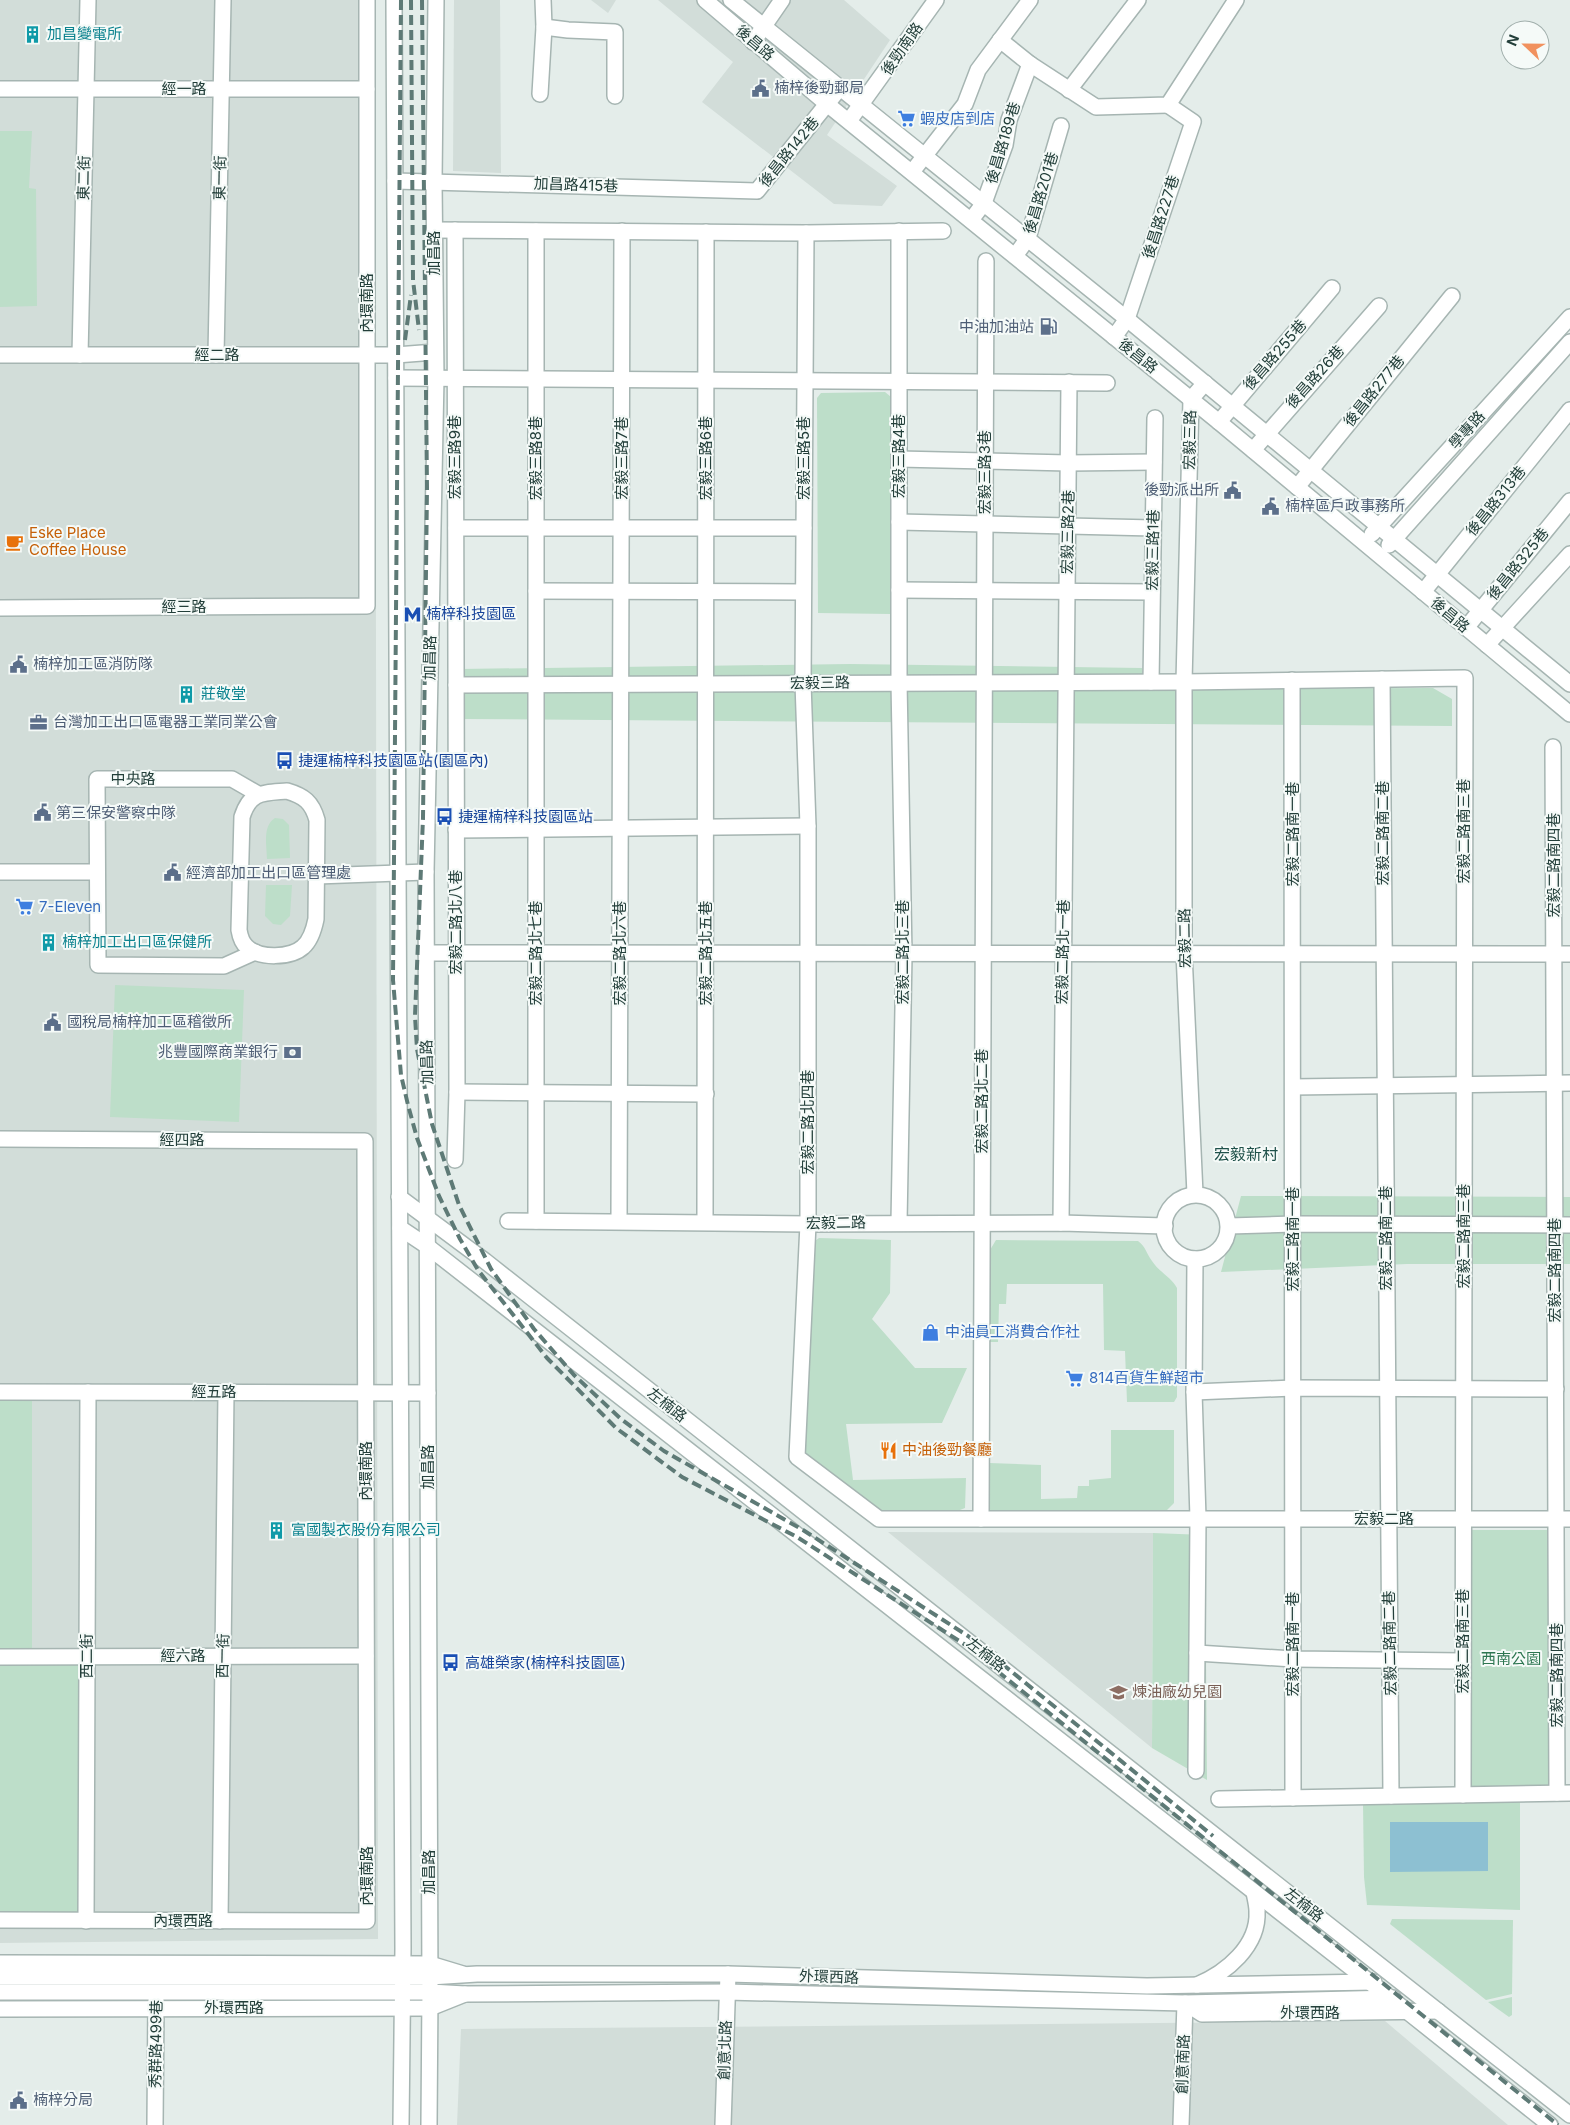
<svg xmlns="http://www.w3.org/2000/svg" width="1570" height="2125" font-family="Inter,'Noto Sans TC',sans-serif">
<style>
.built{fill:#d2ddd9}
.green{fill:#bddec9}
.water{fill:#8dc0d2}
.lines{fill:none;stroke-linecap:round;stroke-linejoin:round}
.minor-casing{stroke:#a6b5b2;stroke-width:18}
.tertiary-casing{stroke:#a6b5b2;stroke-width:18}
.minor{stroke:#fff;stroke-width:15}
.tertiary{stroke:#fff;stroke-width:15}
.rail{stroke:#5e7a76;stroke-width:4;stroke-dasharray:10 5;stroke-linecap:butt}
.labels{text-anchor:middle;stroke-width:4;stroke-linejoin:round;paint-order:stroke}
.culture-label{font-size:15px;fill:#0d838f;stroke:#f5faf8;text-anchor:start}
.street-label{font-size:15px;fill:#233f3a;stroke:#f5faf8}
.service-label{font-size:15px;fill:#4e5e75;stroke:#f5faf8;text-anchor:start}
.shop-label{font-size:15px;fill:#366cbe;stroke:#f5faf8;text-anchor:start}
.food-label{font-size:15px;fill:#c56008;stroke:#f5faf8;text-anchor:start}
.transit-label{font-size:15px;fill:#164399;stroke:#f5faf8;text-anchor:start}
.park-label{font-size:15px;fill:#2d7651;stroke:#f5faf8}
.education-label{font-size:15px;fill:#785e54;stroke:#f5faf8;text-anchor:start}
.neighbourhood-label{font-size:16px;fill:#1f514a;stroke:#f5faf8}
</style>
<rect width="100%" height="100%" fill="#e4edea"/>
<g class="built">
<polygon points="0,0 375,0 378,1939 0,1943"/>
<polygon points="454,0 500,0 501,173 453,171"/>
<polygon points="591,0 616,0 608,13"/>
<polygon points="658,0 844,0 890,40 827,135 897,186 882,206 834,204 702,102 733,62"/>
<polygon points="888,1532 1153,1533 1152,1748"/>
<polygon points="1385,2021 1508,2125 457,2125 461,2029"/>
</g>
<g class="green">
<polygon points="0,131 32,131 29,188 36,189 37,306 0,307"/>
<polygon points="885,392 891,397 890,614 818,613 817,398 821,393"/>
<polygon points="850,664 1142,668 1143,689 1433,688 1452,699 1452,726 460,719 461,669"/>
<path d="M275 818 283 819 289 825 290 858 267 859C267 846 262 826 275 818Z"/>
<polygon points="266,885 292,885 290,916 281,925 273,924 265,916"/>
<polygon points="115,985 244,990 239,1122 110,1117"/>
<polygon points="1241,1196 1570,1197 1570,1264 1407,1264 1221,1272"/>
<polygon points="819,1238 891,1240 890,1293 872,1319 915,1368 967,1368 942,1423 846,1424 853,1480 966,1478 965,1508 955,1512 882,1513 804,1454 811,1244"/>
<path d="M996 1240 1138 1241C1146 1247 1146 1253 1152 1261 1159 1272 1171 1277 1177 1288V1397L1174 1402H1127L1125 1351 1104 1350 1103 1284H1007L1006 1304H999L998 1342H988L990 1250Z"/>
<polygon points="0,1392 32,1392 32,1656 87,1657 86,1921 0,1920"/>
<polygon points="1111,1430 1174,1430 1174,1503 1167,1510 996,1515 988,1508 989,1463 1041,1465 1041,1499 1077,1498 1078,1486 1089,1486 1089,1480 1111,1478"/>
<polygon points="1470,1530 1551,1530 1551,1787 1471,1788"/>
<polygon points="1153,1533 1205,1535 1207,1780 1152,1748"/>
<polygon points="1520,1800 1520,1910 1367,1905 1364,1877 1363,1804"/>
<polygon points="1392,1919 1513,1920 1512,1994 1486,2000 1390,1924"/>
<polygon points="1512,1997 1512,2015 1509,2017 1488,2002"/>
</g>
<polygon class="water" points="1390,1822 1488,1822 1488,1871 1390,1872"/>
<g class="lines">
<defs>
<g id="minor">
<polyline points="544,27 568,30 615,32 615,96"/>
<polyline points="1000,40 1030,64 1096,107 1168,105 1236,0"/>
<polyline points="753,42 782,0"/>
<polyline points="0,89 367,89"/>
<polyline points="1069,90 1138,0"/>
<polyline points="540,94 544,27 543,0"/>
<polyline points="849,121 936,0"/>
<polyline points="912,172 965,104 978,70 1030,0"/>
<polyline points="395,181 757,191 839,89"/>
<polyline points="971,220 984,203 1005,145 1009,120 1030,64"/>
<polyline points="434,230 806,233 943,231"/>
<polyline points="899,231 899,682 904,955 899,1222"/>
<polyline points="806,233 803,683 808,826 808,1224 797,1457 879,1519 1570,1519"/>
<polyline points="1015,256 1028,238 1061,126"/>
<polyline points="1114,337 1127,319 1193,122 1168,105"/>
<polyline points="0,355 396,355 435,352"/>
<polyline points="80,355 88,0"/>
<polyline points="216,355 223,0"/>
<polyline points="396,378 1107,383"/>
<polyline points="1219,422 1332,288"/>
<polyline points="1253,450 1379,306"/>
<polyline points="899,459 1068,463 1154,462"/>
<polyline points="1297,487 1452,296"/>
<polyline points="899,522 1153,528"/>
<polyline points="456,528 804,528"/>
<polyline points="899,590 1152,592"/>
<polyline points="536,591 803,592"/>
<polyline points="1423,592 1570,410"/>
<polyline points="0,608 367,606 367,0"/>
<polyline points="1466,628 1570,501"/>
<polyline points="1487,645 1570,554"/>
<polyline points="1382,679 1391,1796"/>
<polyline points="1292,680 1293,1798"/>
<polyline points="1151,682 1155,418"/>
<polyline points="456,685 1184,682 1465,678 1463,1795"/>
<polyline points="1553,747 1557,1793"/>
<polyline points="456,830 808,826"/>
<polyline points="426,953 1570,954"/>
<polyline points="1293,1087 1570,1083"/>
<polyline points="457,1092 706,1094"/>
<polyline points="0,1139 365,1141 367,1921 0,1920"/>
<polyline points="455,1160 457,1092 455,230"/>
<polyline points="1195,1194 1184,953 1184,682 1191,399 1205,383"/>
<circle cx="1196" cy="1227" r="32"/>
<polyline points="508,1221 808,1224 1061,1223 1165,1226"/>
<polyline points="536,1221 536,231"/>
<polyline points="619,1221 622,231"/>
<polyline points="705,1221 706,232"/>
<polyline points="1061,1223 1069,382"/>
<polyline points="1229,1226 1293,1224 1570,1225"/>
<polyline points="1195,1259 1194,1392 1198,1518 1196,1771"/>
<polyline points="0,1392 428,1393"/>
<polyline points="1194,1392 1293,1388 1556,1389"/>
<polyline points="981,1519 986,261"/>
<polyline points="1197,1653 1293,1659 1463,1661"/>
<polyline points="0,1657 366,1656"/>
<polyline points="1219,1799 1570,1793"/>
<polyline points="86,1921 88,1392"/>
<polyline points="220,1921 226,1392"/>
<polyline points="0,1963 430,1964 463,1974"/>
<path d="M1197 1985C1226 1973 1259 1946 1257 1911 1257 1905 1255 1898 1254 1892"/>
<polyline points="0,2009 430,2008 465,1994"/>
<polyline points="155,2125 156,2000"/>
<polyline points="723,2125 728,1974"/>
<polyline points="1181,2125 1185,2003 1202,2014 1438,2011"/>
</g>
<g id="tertiary">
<polyline points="394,0 403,1948 401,2125"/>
<polyline points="705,0 827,104 1219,422 1570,714"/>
<polyline points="731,0 1127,319 1570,684"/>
<polyline points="1372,534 1570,317"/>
<polyline points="1389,545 1570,342"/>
<path d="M287 791C304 796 312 802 317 820L316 919C314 929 311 940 303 947 291 958 259 959 247 947 242 943 240 936 239 930L242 817C250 791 263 793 287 791Z"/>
<polyline points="0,872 96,872"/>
<polyline points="317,876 426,872"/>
<polyline points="255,952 224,966 98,965 97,779 232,779 258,794"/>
<polyline points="399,1197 485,1261 1570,2115"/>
<polyline points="400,1228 427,1246 1408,2012 1550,2125"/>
<polyline points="0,1977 430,1977 477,1974 728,1974 1147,1986 1374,1982"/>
<polyline points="0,1992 430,1992 465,1994 727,1992 1185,2003 1393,1998"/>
<polyline points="429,2125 430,1992 426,872 436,378 434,181 436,0"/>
</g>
</defs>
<use href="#minor" class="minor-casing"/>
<use href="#tertiary" class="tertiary-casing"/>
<use href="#minor" class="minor"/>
<use href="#tertiary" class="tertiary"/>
<g class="rail">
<polyline points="401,0 393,980 401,1075 408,1105 417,1138 439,1196 460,1239 478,1270 547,1358 616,1428 682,1477 797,1537 964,1644 1558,2125"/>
<polyline points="411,0 413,280 419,330"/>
<polyline points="422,0 427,488 423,818 415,1016 417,1049 432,1124 459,1205 491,1269 534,1329 574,1375 621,1419 664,1451 803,1530 968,1636 1213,1836"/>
<polyline points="405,340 411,295"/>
</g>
</g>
<defs>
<symbol id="building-bare" viewBox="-9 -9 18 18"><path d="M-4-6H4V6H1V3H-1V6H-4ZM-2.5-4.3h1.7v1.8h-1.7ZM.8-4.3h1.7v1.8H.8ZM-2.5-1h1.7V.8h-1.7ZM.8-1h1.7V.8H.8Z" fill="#0f9aa8" stroke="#f5faf8" stroke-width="2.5" paint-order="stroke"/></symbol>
<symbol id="civic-bare" viewBox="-9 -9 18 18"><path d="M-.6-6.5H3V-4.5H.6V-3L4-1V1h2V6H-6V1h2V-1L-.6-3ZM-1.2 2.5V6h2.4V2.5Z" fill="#5c6f8a" stroke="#f5faf8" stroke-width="2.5" paint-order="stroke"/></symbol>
<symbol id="supermarket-bare" viewBox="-9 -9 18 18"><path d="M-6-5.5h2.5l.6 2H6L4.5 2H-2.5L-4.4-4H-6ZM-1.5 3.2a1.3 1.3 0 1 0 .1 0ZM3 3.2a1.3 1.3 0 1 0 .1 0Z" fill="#3f7fe0" stroke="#f5faf8" stroke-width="2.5" paint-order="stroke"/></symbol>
<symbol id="fuel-bare" viewBox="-9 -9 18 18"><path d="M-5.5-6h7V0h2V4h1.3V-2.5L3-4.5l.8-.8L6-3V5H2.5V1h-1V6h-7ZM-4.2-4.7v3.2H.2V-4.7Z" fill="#5c6f8a" stroke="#f5faf8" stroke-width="2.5" paint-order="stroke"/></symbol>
<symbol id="cafe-bare" viewBox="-9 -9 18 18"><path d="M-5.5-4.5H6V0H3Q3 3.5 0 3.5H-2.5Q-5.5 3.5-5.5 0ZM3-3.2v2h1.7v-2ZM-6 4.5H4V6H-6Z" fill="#e8710a" stroke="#f5faf8" stroke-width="2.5" paint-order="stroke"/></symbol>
<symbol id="metro-bare" viewBox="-9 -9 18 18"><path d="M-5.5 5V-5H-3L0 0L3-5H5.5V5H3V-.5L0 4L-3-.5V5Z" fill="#1a4fb4" stroke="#f5faf8" stroke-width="2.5" paint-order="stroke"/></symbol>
<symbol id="office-bare" viewBox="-9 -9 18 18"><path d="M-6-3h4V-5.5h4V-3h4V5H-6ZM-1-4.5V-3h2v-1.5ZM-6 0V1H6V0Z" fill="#5c6f8a" stroke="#f5faf8" stroke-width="2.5" paint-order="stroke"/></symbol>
<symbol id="bus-bare" viewBox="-9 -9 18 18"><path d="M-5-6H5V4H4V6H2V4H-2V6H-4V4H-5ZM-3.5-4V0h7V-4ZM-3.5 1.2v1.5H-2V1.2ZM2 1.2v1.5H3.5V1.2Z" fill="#1a4fb4" stroke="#f5faf8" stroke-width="2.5" paint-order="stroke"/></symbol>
<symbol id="bank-bare" viewBox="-9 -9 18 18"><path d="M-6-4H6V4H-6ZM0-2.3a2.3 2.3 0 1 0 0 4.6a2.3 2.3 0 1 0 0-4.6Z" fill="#5c6f8a" stroke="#f5faf8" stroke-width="2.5" paint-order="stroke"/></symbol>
<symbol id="shop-bare" viewBox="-9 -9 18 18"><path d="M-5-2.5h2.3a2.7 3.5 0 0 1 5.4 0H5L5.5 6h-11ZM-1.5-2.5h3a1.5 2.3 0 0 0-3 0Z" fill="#3f7fe0" stroke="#f5faf8" stroke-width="2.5" paint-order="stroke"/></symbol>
<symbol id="restaurant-bare" viewBox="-9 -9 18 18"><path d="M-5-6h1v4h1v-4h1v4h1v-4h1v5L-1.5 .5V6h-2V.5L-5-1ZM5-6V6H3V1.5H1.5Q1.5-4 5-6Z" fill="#e8710a" stroke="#f5faf8" stroke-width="2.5" paint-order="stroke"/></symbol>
<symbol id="school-bare" viewBox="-9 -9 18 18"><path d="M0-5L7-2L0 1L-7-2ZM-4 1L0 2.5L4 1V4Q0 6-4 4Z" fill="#8d6e63" stroke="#f5faf8" stroke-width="2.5" paint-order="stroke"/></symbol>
</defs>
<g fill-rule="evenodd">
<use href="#building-bare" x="20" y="22" width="25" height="25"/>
<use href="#civic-bare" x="748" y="76" width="25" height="25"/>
<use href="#supermarket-bare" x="894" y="106" width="25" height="25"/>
<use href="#fuel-bare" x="1036" y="314" width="25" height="25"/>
<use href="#civic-bare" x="1220" y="478" width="25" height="25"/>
<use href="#civic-bare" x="1258" y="494" width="25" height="25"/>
<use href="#cafe-bare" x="2" y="530" width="25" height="25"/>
<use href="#metro-bare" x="400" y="602" width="25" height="25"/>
<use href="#civic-bare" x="6" y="652" width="25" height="25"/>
<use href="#building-bare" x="174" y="682" width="25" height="25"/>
<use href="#office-bare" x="26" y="710" width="25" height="25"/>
<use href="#bus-bare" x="272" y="748" width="25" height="25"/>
<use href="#civic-bare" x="30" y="800" width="25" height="25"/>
<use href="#bus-bare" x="432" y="804" width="25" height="25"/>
<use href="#civic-bare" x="160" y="860" width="25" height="25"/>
<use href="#supermarket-bare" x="12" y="894" width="25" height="25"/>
<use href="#building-bare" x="36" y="930" width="25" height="25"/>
<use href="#civic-bare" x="40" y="1010" width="25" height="25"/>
<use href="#bank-bare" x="280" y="1040" width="25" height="25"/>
<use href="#shop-bare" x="918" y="1320" width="25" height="25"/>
<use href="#supermarket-bare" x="1062" y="1366" width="25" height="25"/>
<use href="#restaurant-bare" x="876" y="1438" width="25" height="25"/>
<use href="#building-bare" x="264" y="1518" width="25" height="25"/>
<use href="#bus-bare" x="438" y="1650" width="25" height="25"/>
<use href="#school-bare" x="1106" y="1680" width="25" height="25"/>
<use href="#civic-bare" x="6" y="2088" width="25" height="25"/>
</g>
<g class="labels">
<g class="culture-label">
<text x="47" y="39">加昌變電所</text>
<text x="201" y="699">莊敬堂</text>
<text x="62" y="947">楠梓加工出口區保健所</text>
<text x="291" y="1535">富國製衣股份有限公司</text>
</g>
<g class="street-label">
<text transform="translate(755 43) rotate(40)" y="5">後昌路</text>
<text transform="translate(902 49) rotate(-55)" y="5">後勁南路</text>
<text x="184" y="94">經一路</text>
<text transform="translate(1003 143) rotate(-73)" y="5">後昌路189巷</text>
<text transform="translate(789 152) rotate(-51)" y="5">後昌路142巷</text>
<text transform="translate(84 178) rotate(-89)" y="5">東二街</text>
<text transform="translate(220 178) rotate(-89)" y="5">東一街</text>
<text transform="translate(576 185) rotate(2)" y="5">加昌路415巷</text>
<text transform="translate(1041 193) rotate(-73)" y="5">後昌路201巷</text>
<text transform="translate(1161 217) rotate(-72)" y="5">後昌路227巷</text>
<text transform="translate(434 253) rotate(-90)" y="5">加昌路</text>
<text transform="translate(367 303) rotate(-90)" y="5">內環南路</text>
<text x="217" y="360">經二路</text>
<text transform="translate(1275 355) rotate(-49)" y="5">後昌路255巷</text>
<text transform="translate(1138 356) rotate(39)" y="5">後昌路</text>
<text transform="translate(1315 377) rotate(-48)" y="5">後昌路26巷</text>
<text transform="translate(1374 391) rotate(-51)" y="5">後昌路277巷</text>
<text transform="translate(1467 430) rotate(-48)" y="5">學專路</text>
<text transform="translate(1190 440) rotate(-89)" y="5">宏毅三路</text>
<text transform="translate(899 456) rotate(-90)" y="5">宏毅三路4巷</text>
<text transform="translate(455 457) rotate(-90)" y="5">宏毅三路9巷</text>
<text transform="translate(536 458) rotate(-90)" y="5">宏毅三路8巷</text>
<text transform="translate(622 458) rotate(-90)" y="5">宏毅三路7巷</text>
<text transform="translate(706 458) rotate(-90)" y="5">宏毅三路6巷</text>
<text transform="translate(804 458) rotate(-90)" y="5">宏毅三路5巷</text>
<text transform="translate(985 472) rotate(-90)" y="5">宏毅三路3巷</text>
<text transform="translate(1496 501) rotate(-51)" y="5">後昌路313巷</text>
<text transform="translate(1068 532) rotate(-89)" y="5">宏毅三路2巷</text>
<text transform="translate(1153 550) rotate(-89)" y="5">宏毅三路1巷</text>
<text transform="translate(1518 564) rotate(-51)" y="5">後昌路325巷</text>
<text x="184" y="612">經三路</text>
<text transform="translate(1450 615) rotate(40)" y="5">後昌路</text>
<text transform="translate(430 658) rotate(-89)" y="5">加昌路</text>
<text transform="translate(820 683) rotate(-1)" y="5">宏毅三路</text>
<text x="133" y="784">中央路</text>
<text transform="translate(1464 831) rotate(-90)" y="5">宏毅二路南三巷</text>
<text transform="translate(1383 833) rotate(-90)" y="5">宏毅二路南二巷</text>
<text transform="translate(1293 834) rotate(-90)" y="5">宏毅二路南一巷</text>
<text transform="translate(1554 865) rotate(-90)" y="5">宏毅二路南四巷</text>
<text transform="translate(456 922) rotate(-90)" y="5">宏毅二路北八巷</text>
<text transform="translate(1185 938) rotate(-91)" y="5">宏毅二路</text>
<text transform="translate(903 952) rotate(-90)" y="5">宏毅二路北三巷</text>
<text transform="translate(1063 952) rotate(-89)" y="5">宏毅二路北一巷</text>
<text transform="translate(536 953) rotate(-90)" y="5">宏毅二路北七巷</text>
<text transform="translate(620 953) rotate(-90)" y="5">宏毅二路北六巷</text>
<text transform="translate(706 953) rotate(-90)" y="5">宏毅二路北五巷</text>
<text transform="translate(427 1062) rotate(-91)" y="5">加昌路</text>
<text transform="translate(982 1101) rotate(-90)" y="5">宏毅二路北二巷</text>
<text transform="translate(808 1122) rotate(-90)" y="5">宏毅二路北四巷</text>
<text x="182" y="1145">經四路</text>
<text transform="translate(836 1223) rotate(-1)" y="5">宏毅二路</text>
<text transform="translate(1464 1236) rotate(-90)" y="5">宏毅二路南三巷</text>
<text transform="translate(1386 1238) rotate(-90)" y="5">宏毅二路南二巷</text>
<text transform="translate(1293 1239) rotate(-90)" y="5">宏毅二路南一巷</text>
<text transform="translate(1555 1270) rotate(-90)" y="5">宏毅二路南四巷</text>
<text x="214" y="1397">經五路</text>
<text transform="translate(667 1405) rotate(38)" y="5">左楠路</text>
<text transform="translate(428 1467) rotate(-90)" y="5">加昌路</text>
<text transform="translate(366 1471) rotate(-90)" y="5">內環南路</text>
<text x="1384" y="1524">宏毅二路</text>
<text transform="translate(1463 1641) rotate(-90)" y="5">宏毅二路南三巷</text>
<text transform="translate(1390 1643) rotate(-91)" y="5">宏毅二路南二巷</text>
<text transform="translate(1293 1644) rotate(-90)" y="5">宏毅二路南一巷</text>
<text transform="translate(986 1655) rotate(38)" y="5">左楠路</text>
<text transform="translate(87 1656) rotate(-90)" y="5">西二街</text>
<text x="183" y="1661">經六路</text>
<text transform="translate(223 1656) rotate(-89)" y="5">西一街</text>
<text transform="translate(1557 1675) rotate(-90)" y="5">宏毅二路南四巷</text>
<text transform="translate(429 1872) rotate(-90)" y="5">加昌路</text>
<text transform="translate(367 1876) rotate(-90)" y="5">內環南路</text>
<text transform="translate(1304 1905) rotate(38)" y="5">左楠路</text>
<text x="183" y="1926">內環西路</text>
<text transform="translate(829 1977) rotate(2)" y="5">外環西路</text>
<text x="234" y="2013">外環西路</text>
<text x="1310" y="2018">外環西路</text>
<text transform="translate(156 2044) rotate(-89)" y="5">秀群路499巷</text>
<text transform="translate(725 2050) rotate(-88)" y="5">創意北路</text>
<text transform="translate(1183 2064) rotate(-88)" y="5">創意南路</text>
</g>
<g class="service-label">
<text x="774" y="93">楠梓後勁郵局</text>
<text x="1034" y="332" text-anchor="end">中油加油站</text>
<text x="1219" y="495" text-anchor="end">後勁派出所</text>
<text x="1285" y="511">楠梓區戶政事務所</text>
<text x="33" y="669">楠梓加工區消防隊</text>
<text x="53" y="727">台灣加工出口區電器工業同業公會</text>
<text x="56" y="818">第三保安警察中隊</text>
<text x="186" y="878">經濟部加工出口區管理處</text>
<text x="67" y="1027">國稅局楠梓加工區稽徵所</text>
<text x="278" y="1057" text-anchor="end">兆豐國際商業銀行</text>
<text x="33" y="2105">楠梓分局</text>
</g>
<g class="shop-label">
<text x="920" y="124">蝦皮店到店</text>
<text x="39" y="912">7-Eleven</text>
<text x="945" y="1337">中油員工消費合作社</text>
<text x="1089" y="1383">814百貨生鮮超市</text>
</g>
<g class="food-label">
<text x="29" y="538">Eske Place<tspan x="29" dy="17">Coffee House</tspan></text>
<text x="902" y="1455">中油後勁餐廳</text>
</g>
<g class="transit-label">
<text x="426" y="619">楠梓科技園區</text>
<text x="298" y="766">捷運楠梓科技園區站(園區內)</text>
<text x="458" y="822">捷運楠梓科技園區站</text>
<text x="465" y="1668">高雄榮家(楠梓科技園區)</text>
</g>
<g class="park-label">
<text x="1511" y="1664">西南公園</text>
</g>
<g class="education-label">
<text x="1132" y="1697">煉油廠幼兒園</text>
</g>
<g class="neighbourhood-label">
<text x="1246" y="1160">宏毅新村</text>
</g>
</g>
<g transform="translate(1525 45) rotate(292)"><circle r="24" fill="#f5faf8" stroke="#a1afac"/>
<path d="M0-4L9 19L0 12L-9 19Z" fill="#f1915e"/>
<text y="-8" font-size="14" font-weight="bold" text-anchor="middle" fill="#233f3a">N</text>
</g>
</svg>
